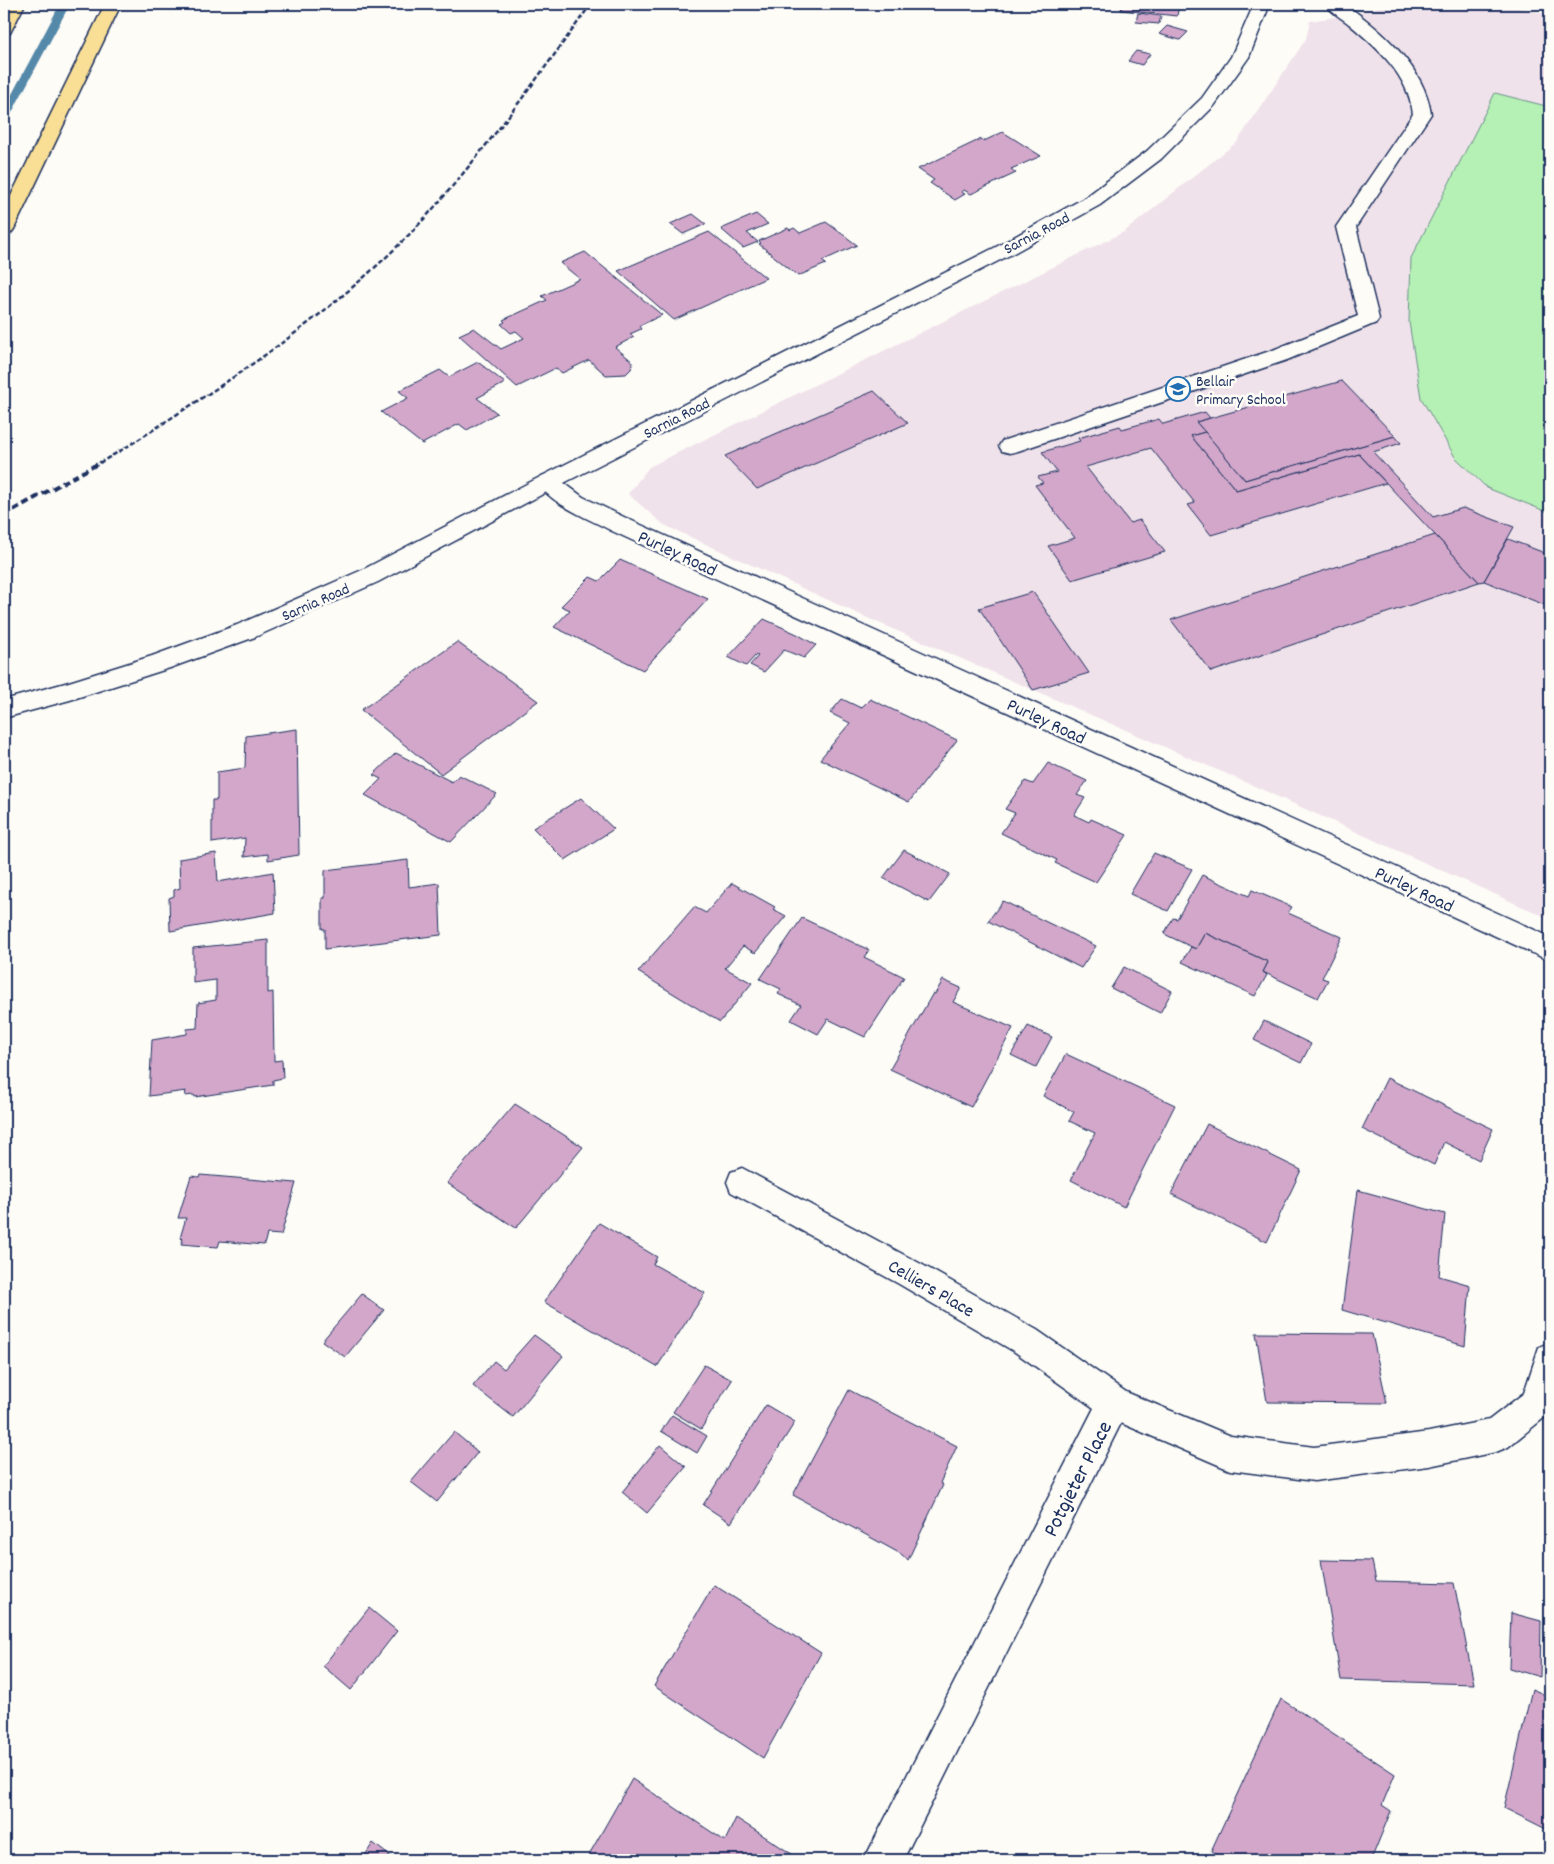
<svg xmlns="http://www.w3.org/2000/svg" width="1554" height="1864" font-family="Dekko,sans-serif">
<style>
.built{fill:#f0e2ea}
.green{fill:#b5f0b4;stroke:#689089}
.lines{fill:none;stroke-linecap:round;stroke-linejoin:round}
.stream{fill:#5589a9;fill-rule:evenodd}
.building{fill:#d2a7ca;stroke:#1b2f5e}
.service-casing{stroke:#1b2f5e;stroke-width:3}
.minor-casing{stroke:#1b2f5e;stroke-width:3}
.secondary-casing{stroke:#1b2f5e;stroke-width:3}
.motorway-casing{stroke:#1b2f5e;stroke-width:3}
.service{fill:#fdfcf7;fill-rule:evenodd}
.minor{fill:#fdfcf7;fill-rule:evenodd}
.secondary{fill:#fdfcf7;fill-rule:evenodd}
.motorway{fill:#f9df96;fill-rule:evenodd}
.rail-far1{stroke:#1b2f5e;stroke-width:2.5;stroke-dasharray:5 2.5;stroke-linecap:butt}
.rail{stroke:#1b2f5e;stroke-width:4;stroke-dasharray:7 4;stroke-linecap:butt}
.labels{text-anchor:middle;stroke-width:5;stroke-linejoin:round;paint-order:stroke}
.far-street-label{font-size:16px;fill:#1b2f5e;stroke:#fdfcf7}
.far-poi-label{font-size:16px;fill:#1b2f5e;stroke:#fdfcf7;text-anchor:start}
.street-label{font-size:19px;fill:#1b2f5e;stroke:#fdfcf7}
.near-street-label{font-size:22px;fill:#1b2f5e;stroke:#fdfcf7}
</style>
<rect width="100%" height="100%" fill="#fdfcf7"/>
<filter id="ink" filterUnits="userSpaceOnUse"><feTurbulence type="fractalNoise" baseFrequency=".02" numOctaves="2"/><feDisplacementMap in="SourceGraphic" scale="10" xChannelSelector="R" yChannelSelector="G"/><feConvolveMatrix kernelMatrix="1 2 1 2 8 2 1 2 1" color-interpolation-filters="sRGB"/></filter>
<g filter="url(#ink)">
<polygon class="built" points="1385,4 1502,4 1550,15 1550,919 1252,785 863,616 664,525 628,494 649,467 1124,232 1237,142 1306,39 1310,21 1347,15 1383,6"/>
<polygon class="green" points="1495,93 1550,107 1550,513 1487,488 1455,457 1421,398 1409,322 1411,258"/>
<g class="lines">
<polygon class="stream" points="60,4 70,4 9,118 4,121 4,109"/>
</g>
<g class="building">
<polygon points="1122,4 1179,4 1177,16 1121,10"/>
<polygon points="1138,13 1161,16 1159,24 1136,22"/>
<polygon points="1167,26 1188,32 1180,40 1159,34"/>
<polygon points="1136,51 1150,54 1142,65 1128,61"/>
<polygon points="1003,132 1041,156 1011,169 1016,173 971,194 964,190 961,192 965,194 955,200 930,183 934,180 918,169 981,139 984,141"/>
<polygon points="693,214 706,224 683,234 670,224"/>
<polygon points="756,214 768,224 747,233 758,242 743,248 721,229"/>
<polygon points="826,222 857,245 822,261 826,264 798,276 759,244 761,243 759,241 788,228 790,230 794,228 800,233"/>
<polygon points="709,232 766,278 674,320 618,271"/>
<polygon points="585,252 662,315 639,326 641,329 630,334 634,337 615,347 633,362 631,369 626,374 606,375 589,360 562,373 556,368 517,387 459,335 474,328 501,349 524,338 516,331 511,333 501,324 505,322 503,320 547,300 542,296 580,279 560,263"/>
<polygon points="478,362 505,383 477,398 497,413 467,430 459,424 422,444 381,412 408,398 399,391 440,370 449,377"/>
<polygon points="1342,381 1395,436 1245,480 1196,422"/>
<polygon points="874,391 908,423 757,489 725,456"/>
<polygon points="1205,412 1210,418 1196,422 1205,432 1191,436 1236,490 1359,454 1386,483 1211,535 1188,505 1195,503 1151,448 1086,467 1130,523 1140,520 1165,552 1072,580 1048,546 1075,538 1035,485 1043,483 1038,477 1057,472 1042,452 1080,441 1078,438 1120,426 1122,429 1159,419 1163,424"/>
<polygon points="1205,432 1245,480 1395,436 1401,443 1373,452 1433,517 1463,508 1514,527 1484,581 1479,582 1359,454 1236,490 1191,436"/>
<polygon points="1435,535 1479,582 1211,672 1171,620"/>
<polygon points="1508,539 1550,555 1550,607 1484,581"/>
<polygon points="620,560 708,599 643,670 554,627 570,610 561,606 590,577 599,581"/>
<polygon points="1033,592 1089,673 1033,690 979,608"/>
<polygon points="764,619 797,634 816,645 804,658 784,650 764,672 750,665 758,656 756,655 746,666 728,657"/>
<polygon points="457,642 538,701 441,774 361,710"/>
<polygon points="842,699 861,708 870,699 957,740 909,802 820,759 850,723 830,713"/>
<polygon points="297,729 299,855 268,860 268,854 244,857 245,838 212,843 212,800 217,800 217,772 245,768 246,736"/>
<polygon points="396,753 452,782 459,775 497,794 451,842 365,795 381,779 373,775"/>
<polygon points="1048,763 1087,781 1077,795 1085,798 1074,815 1089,822 1091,819 1127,835 1096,882 1055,863 1057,860 1001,833 1015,813 1005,809 1025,781 1033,784"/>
<polygon points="581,798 614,829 565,860 533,828"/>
<polygon points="904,850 950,874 929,902 883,878"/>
<polygon points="216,853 218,882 273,872 275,913 170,931 169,898 174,896 174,890 180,888 179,859"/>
<polygon points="1154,853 1192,869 1168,911 1130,894"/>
<polygon points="408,860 409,887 439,883 441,935 325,949 325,929 322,929 322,898 325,898 325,870"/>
<polygon points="1202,875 1249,896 1252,890 1292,907 1288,913 1342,937 1322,978 1328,980 1318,998 1263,972 1268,962 1205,933 1196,949 1164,934 1173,918 1177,919"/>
<polygon points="732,883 775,907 773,909 786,916 755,953 743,946 725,968 752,983 720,1022 638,972 694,907 706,913"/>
<polygon points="1003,901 1096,946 1081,968 988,921"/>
<polygon points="802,918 869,950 864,957 904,977 865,1037 828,1019 818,1034 791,1020 801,1005 778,994 781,989 760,979"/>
<polygon points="1205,933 1268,962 1263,972 1267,975 1255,996 1182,962 1191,947 1196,949"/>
<polygon points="268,940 268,993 273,992 274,1061 282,1060 283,1078 273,1080 273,1085 195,1097 194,1095 185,1096 186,1091 149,1096 152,1040 187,1034 187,1029 197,1028 198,1003 216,1000 216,980 193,983 193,948"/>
<polygon points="1124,967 1172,991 1160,1013 1111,988"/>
<polygon points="943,980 961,988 953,1002 1013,1028 971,1107 890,1069 933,993 935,994"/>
<polygon points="1264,1021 1311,1044 1301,1063 1254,1040"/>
<polygon points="1028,1026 1052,1037 1036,1067 1011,1055"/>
<polygon points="1066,1054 1175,1105 1124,1207 1071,1180 1095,1133 1069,1121 1074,1112 1043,1096"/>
<polygon points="1387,1078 1493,1129 1479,1160 1444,1142 1434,1165 1362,1129"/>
<polygon points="515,1104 583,1147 516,1228 447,1183"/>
<polygon points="1207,1124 1301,1170 1267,1242 1171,1194"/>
<polygon points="200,1175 296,1183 281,1235 267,1234 264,1245 220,1241 218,1247 181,1244 183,1239 180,1238 186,1218 178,1218 191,1176 199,1177"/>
<polygon points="1358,1190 1445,1214 1439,1276 1470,1285 1465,1346 1342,1310"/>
<polygon points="599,1223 657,1257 653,1264 705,1293 657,1367 544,1302"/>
<polygon points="362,1294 384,1310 345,1357 322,1341"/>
<polygon points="1256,1333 1372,1334 1387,1403 1267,1402"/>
<polygon points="534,1335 563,1356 513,1417 473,1386 494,1361 504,1369"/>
<polygon points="704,1365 732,1380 701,1429 673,1412"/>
<polygon points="849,1390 957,1446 940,1483 943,1485 908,1560 901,1554 793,1495"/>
<polygon points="766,1405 795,1422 731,1523 703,1505"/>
<polygon points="672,1415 707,1436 697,1453 661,1431"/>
<polygon points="454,1432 478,1452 437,1502 411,1482"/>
<polygon points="660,1445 686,1467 647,1513 622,1492"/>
<polygon points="1321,1560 1372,1561 1376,1581 1454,1583 1474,1684 1341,1680"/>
<polygon points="714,1585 821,1653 763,1758 654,1686"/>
<polygon points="369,1608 397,1631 351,1690 323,1666"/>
<polygon points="1511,1613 1541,1621 1540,1677 1509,1668"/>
<polygon points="1532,1689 1550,1697 1550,1809 1546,1829 1504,1808"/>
<polygon points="1281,1699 1395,1774 1382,1805 1391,1811 1371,1860 1224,1860 1211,1851"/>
<polygon points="632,1779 725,1841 736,1818 801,1860 586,1860"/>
<polygon points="373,1843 395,1860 362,1860"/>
</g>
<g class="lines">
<defs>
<path id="service" d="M1326 4H1345C1381 30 1425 67 1431 114L1356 227 1379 319 1376 323 1287 360 1018 451 1010 453 1002 451 999 446 1002 441 1273 350 1358 316 1336 227 1413 114C1408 75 1378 48 1349 24 1342 18 1330 12 1326 4Z"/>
<g id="minor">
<path d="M548 474 556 477 583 497 628 519 1550 937V961L612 531C590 519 550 504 537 482L540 477Z"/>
<polygon points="742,1168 921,1264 1037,1330 1126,1392 1231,1436 1314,1447 1429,1432 1489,1420 1524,1393 1539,1347 1550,1342 1550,1413 1508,1447 1496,1452 1429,1466 1314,1481 1230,1470 1121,1423 903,1860 864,1860 1094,1408 1015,1352 899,1284 731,1192 727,1182 731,1172"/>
</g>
<polygon id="secondary" points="1254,4 1270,4 1249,57 1214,106 1161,159 1100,205 1010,255 556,487 378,582 255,637 170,668 70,700 4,718 4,700 69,682 152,656 237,625 362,570 540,477 996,247 1086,197 1147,151 1202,98 1231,57"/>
<g id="motorway">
<polygon points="9,4 25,4 10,33 4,34 4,13"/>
<polygon points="105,4 121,4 14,229 11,233 4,235 4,210"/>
</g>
</defs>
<use href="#service" class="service-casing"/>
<use href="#minor" class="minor-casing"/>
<use href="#secondary" class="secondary-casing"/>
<use href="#motorway" class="motorway-casing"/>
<use href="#service" class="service"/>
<use href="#minor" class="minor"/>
<use href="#secondary" class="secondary"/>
<use href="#motorway" class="motorway"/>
<path class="rail-far1" d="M99 463C127 448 154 429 182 411 269 355 363 288 432 210 489 145 540 75 591 4"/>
<polyline class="rail" points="4,515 101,462"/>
</g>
</g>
<defs>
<symbol id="school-ring" viewBox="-11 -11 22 22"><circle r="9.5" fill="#fdfcf7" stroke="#1f6fb2" stroke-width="1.5"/><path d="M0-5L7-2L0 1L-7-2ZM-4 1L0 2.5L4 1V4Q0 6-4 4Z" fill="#1f6fb2"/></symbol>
</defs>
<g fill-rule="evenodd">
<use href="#school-ring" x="1164" y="375" width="28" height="28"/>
</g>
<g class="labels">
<g class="far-street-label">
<text transform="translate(1036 232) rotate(-28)" y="6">Sarnia Road</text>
<text transform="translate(676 417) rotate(-27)" y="6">Sarnia Road</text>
<text transform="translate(315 601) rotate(-24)" y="6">Sarnia Road</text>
</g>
<g class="far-poi-label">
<text x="1196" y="386">Bellair<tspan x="1196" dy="18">Primary School</tspan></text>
</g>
<g class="street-label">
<text transform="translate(678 552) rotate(25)" y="7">Purley Road</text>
<text transform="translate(1047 720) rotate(25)" y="7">Purley Road</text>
<text transform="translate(1415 888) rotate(25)" y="7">Purley Road</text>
<text transform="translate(932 1287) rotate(30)" y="7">Celliers Place</text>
</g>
<g class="near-street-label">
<text transform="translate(1076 1478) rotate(-63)" y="8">Potgieter Place</text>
</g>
</g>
<rect width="1554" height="1864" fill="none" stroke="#fdfcf7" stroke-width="20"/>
<rect x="10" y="10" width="1534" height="1844" fill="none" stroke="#1b2f5e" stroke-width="2" filter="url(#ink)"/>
</svg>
